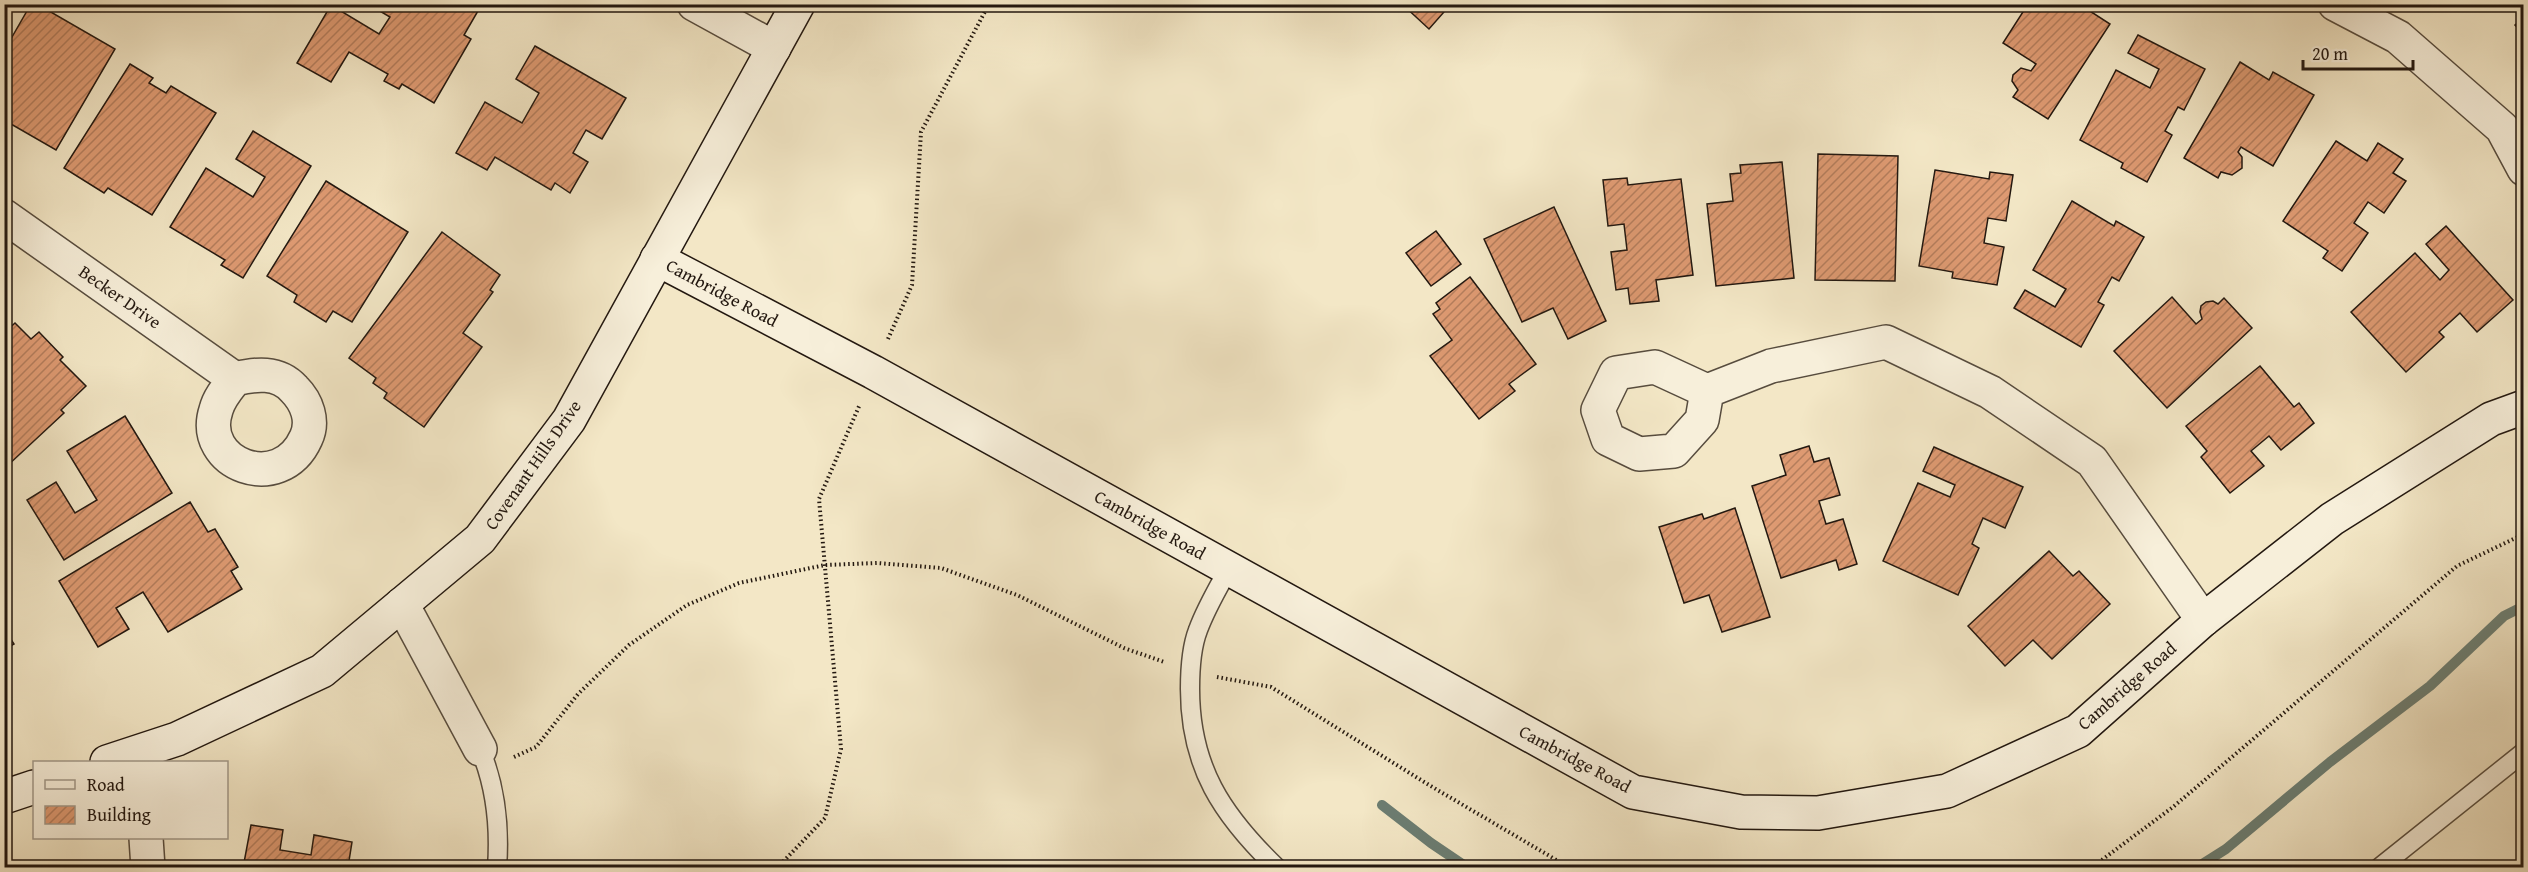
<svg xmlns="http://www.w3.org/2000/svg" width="2528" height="872" font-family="'Gentium Book Plus',serif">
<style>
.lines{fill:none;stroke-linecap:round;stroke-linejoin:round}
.stream{stroke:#6b7d72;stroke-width:10}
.building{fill:url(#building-hatch);stroke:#231810;stroke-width:1.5}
.lane-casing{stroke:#574c3e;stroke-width:21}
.street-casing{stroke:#574c3e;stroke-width:36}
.secondary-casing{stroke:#231810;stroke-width:36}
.path{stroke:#231810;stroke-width:4;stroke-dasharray:1.5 3;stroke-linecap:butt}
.lane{stroke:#f7efda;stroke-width:18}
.street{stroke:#f7efda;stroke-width:33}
.secondary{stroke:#f7efda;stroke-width:33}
.labels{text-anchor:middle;stroke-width:5;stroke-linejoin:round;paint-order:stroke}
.street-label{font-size:18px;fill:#231810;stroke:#f7efda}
</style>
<defs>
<pattern id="building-hatch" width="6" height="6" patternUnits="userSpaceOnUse" patternTransform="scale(1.5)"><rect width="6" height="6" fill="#de9a72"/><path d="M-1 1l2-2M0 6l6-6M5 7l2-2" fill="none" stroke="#b47d5c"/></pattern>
</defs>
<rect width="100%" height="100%" fill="#f3e7c6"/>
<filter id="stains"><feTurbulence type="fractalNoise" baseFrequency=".00333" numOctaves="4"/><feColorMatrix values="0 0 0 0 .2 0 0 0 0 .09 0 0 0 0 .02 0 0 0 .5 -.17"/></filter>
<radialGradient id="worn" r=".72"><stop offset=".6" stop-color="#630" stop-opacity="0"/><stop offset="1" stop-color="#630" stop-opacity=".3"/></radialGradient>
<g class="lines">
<g class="stream">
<polyline points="1382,805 1431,843 1468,868"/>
<polyline points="2196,868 2226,849 2330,762 2430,686 2504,616 2524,606"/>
</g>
</g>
<g class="building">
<polygon points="4,4 14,4 4,20"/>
<polygon points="31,4 37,4 115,49 56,150 4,120 4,51"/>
<polygon points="368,4 437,4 441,7 442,4 482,4 464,35 471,39 434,103 402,84 399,89 384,81 388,74 349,52 331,82 297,63 331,5 379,34 390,17"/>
<polygon points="1402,4 1451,4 1429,29"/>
<polygon points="2028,4 2083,4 2082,6 2110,24 2048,119 2013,97 2018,90 2012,81 2013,75 2021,68 2031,71 2036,64 2003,43"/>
<polygon points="2524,17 2524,35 2515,25"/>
<polygon points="2138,35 2205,69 2184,110 2178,107 2165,131 2172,135 2147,182 2121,168 2123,163 2080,140 2116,70 2150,88 2159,69 2128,53"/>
<polygon points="535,46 626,98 602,139 586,130 573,153 588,162 570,193 555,183 551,190 495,157 487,170 456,153 485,102 522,123 539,93 516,79"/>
<polygon points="2240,62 2269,80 2273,72 2314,95 2273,166 2241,147 2238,152 2242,157 2242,168 2232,175 2221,172 2218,178 2184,158"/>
<polygon points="130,64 153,78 149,83 166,93 171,86 216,113 152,215 108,188 104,193 64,168"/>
<polygon points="253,131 311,166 243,278 221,265 225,260 170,227 206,168 253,197 265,177 236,159"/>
<polygon points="2336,141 2367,161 2378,143 2403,159 2393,173 2406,181 2384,213 2368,202 2354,223 2368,233 2342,271 2323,258 2328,251 2283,221"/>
<polygon points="1818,154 1898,156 1895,281 1815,280"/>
<polygon points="1782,162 1794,278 1716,286 1707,204 1733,201 1730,174 1741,173 1740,165"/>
<polygon points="1935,170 1989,179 1990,172 2013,175 2006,221 1988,218 1984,243 2004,247 1997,285 1952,278 1953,272 1919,266"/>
<polygon points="1627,178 1628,185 1681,179 1693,275 1656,280 1659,301 1630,304 1628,288 1616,290 1611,252 1627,250 1624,224 1608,226 1603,180"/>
<polygon points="326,181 408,232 352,322 333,311 326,322 294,302 297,295 267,276"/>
<polygon points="2072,201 2114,226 2116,221 2144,237 2119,281 2112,277 2098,302 2104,305 2081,347 2014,308 2025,290 2055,307 2066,289 2033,270"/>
<polygon points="1554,207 1606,321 1568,339 1553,308 1522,322 1484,239"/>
<polygon points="2446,226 2513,300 2477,332 2460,313 2439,332 2444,337 2406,372 2351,312 2415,253 2440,280 2449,270 2426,244"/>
<polygon points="1436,231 1461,264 1431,286 1406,253"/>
<polygon points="442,232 500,275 490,290 493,292 463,333 482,347 424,427 384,398 387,393 373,383 376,378 349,358"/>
<polygon points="1470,277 1536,364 1509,384 1515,391 1479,419 1430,356 1452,340 1433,314 1440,309 1436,303"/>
<polygon points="2172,297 2196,324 2202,319 2200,312 2201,306 2206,302 2213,301 2218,304 2224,298 2252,328 2167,408 2114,351"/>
<polygon points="15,323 31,339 39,332 63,357 60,360 86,386 61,410 64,413 6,467 4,465 4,333"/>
<polygon points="2260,366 2294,407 2299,403 2314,423 2281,450 2269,436 2251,451 2264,466 2230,493 2201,457 2207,451 2186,426"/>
<polygon points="125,416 172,493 64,560 27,500 56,482 75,513 97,500 67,451"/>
<polygon points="1809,446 1814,462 1829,458 1840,495 1819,501 1826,524 1843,519 1857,564 1839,570 1836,560 1781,578 1752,486 1786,475 1780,455"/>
<polygon points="1934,447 2023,487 2005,528 1983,518 1972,544 1979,548 1958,595 1883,561 1918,483 1950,497 1955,485 1923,471"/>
<polygon points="190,502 208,532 215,529 238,567 231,571 242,589 168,632 143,592 116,608 129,629 98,647 59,581"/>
<polygon points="1735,508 1770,617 1722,632 1709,595 1684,603 1659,527 1702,514 1704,519"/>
<polygon points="2049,551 2073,576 2079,571 2110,604 2052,659 2033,640 2005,666 1968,626"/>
<polygon points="4,629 14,644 4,650"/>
<polygon points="251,825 283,830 280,850 311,855 314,835 352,842 349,861 366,864 365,868 243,868"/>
</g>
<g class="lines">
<defs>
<g id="lane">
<path d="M1229 568C1218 588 1206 608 1198 630 1191 648 1190 669 1190 689 1190 767 1222 815 1277 868"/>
<path d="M480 749C496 787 500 827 497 868"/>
<polyline points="2379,868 2524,752"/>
</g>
<g id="street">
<polyline points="694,4 774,48"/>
<polyline points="2335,4 2398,37 2502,128 2524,169"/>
<path d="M4 216 235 379C255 374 278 371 294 389 307 402 314 421 306 438 280 496 198 464 216 410 219 398 227 389 235 379"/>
<polyline points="1707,391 1702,420 1674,451 1639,454 1608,439 1598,410 1616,373 1655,367 1707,391 1771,366 1886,342 1990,392 2092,461 2203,620"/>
<polyline points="402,604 480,749"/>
<polyline points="146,838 148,868"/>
</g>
<g id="secondary">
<polyline points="657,259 873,372 1633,792 1741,812 1818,813 1947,791 2078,731 2203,620 2332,519 2491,419 2524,407"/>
<polyline points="107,762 177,739 322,671 480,539 569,420 798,4"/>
<polyline points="4,797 34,787"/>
</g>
</defs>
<use href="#lane" class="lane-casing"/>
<use href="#street" class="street-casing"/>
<use href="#secondary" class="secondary-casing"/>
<g class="path">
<polyline points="888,339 912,285 921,132 989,4"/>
<polyline points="1217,677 1271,687 1429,785 1570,868"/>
<polyline points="514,757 536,747 578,694 629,645 687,605 739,583 825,565 877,563 941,568 1017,595 1124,648 1164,662"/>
<polyline points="777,868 825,818 841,749 819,499 860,404"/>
<polyline points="2091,868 2173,807 2457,566 2524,534"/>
</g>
<use href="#lane" class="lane"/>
<use href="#street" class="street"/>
<use href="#secondary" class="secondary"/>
</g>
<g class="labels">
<g class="street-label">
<text transform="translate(722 293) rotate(28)" y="6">Cambridge Road</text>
<text transform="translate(120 297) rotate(35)" y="6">Becker Drive</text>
<text transform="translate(533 465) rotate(-55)" y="6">Covenant Hills Drive</text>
<text transform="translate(1150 525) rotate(29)" y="6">Cambridge Road</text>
<text transform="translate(2127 686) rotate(-41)" y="6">Cambridge Road</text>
<text transform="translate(1575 759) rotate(28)" y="6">Cambridge Road</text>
</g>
</g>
<rect width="2528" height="872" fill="none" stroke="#f3e7c6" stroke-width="24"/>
<rect x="6" y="6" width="2516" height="860" fill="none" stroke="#231810" stroke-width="3"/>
<rect x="12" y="12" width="2504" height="848" fill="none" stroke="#231810" stroke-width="1.5"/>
<rect x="33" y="761" width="195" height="78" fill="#f7efda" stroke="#a29989" stroke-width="1.5"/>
<rect x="45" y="780" width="30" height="9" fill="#f7efda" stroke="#a29989" stroke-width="1.5"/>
<text x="87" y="791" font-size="18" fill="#231810">Road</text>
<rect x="45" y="806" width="30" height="18" fill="url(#building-hatch)" stroke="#a29989" stroke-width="1.5"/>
<text x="87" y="821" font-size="18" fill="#231810">Building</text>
<path d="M2303 60v9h110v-9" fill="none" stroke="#231810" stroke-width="3"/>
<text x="2312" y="60" font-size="18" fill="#231810" stroke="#f7efda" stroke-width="4.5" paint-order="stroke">20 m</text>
<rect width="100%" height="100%" filter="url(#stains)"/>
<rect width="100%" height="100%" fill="url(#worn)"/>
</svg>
